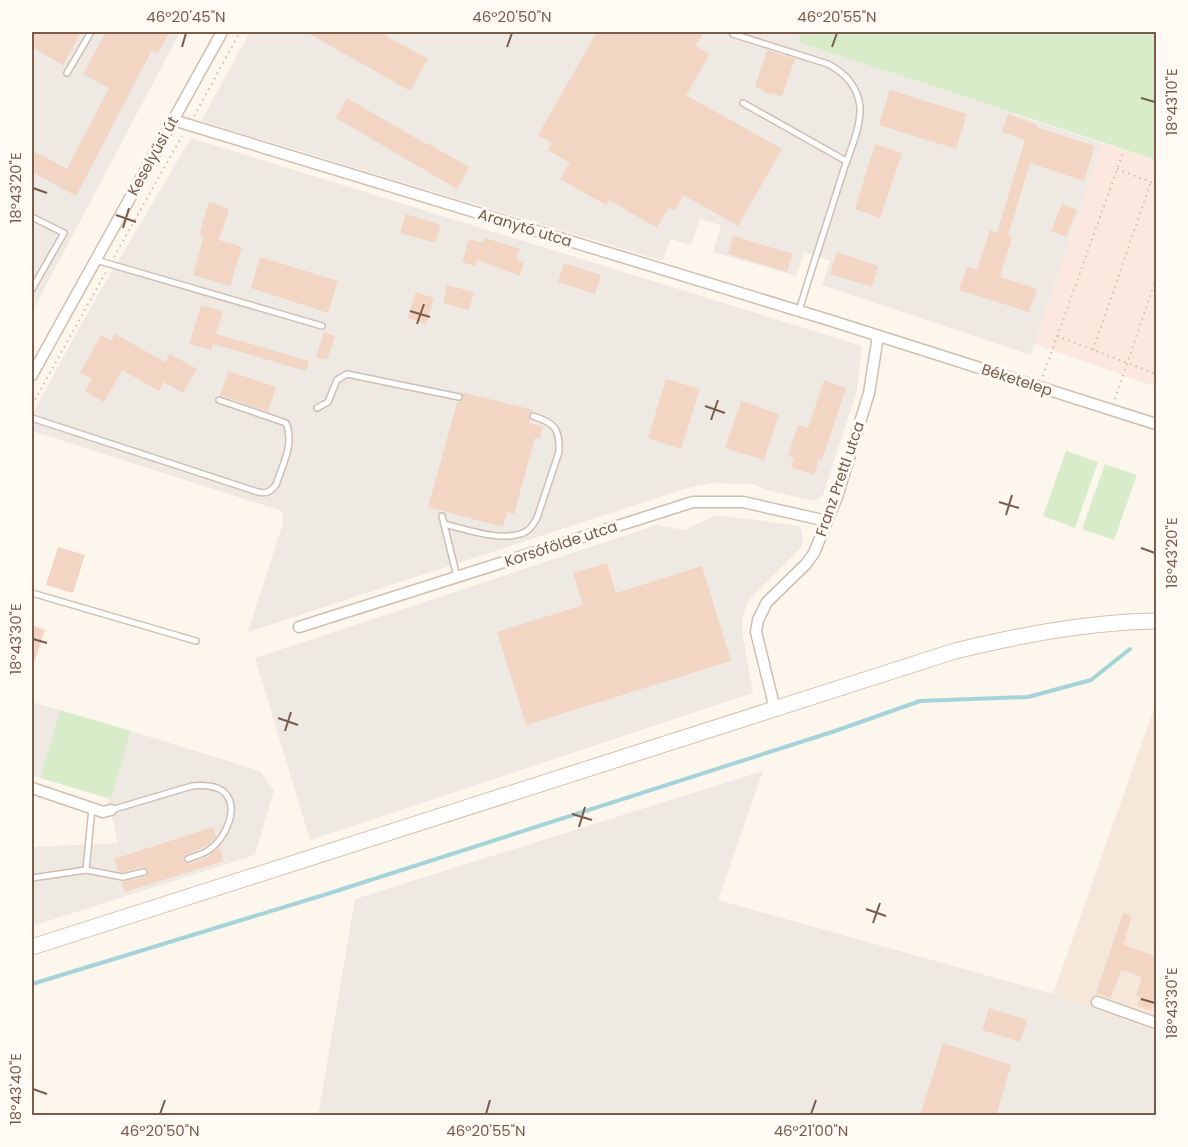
<svg xmlns="http://www.w3.org/2000/svg" width="1188" height="1147" font-family="Poppins,sans-serif">
<style>
.residential{fill:#f5e8da}
.commercial{fill:#fde8e0}
.industrial{fill:#efe9e4}
.green{fill:#d8ecc9}
.lines{fill:none;stroke-linecap:round;stroke-linejoin:round}
.stream{stroke:#a5d3da;stroke-width:4}
.building{fill:#f3d5c3}
.service-casing{stroke:#d1beb0;stroke-width:8}
.minor-casing{stroke:#d1beb0;stroke-width:13}
.secondary-casing{stroke:#d6c0b0;stroke-width:17}
.path{stroke:#d9b8a5;stroke-width:2;stroke-dasharray:1.5 4.5;stroke-linecap:butt}
.service{stroke:#fff;stroke-width:5}
.minor{stroke:#fff;stroke-width:10}
.secondary{stroke:#fff;stroke-width:15}
.ticks{fill:none;stroke:#7a5c4d;stroke-width:2}
.labels{text-anchor:middle;stroke-width:6;stroke-linejoin:round;paint-order:stroke}
.street-label{font-size:15px;fill:#7a5c4d;stroke:#fffaf3}
.neatline{fill:none;stroke:#7a5c4d;stroke-width:2}
.ticks-label{font-size:15px;text-anchor:middle;fill:#7a5c4d}
</style>
<rect width="100%" height="100%" fill="#fdf6ec"/>
<polygon class="residential" points="1156,703 1156,1031 1053,994"/>
<polygon class="commercial" points="1102,143 1156,160 1156,387 1035,344"/>
<g class="industrial">
<polygon points="32,32 180,32 32,312"/>
<polygon points="250,32 801,32 798,42 1102,143 1031,355 822,285 830,261 804,252 796,276 713,252 721,225 700,219 691,245 670,239 663,261 201,121"/>
<polygon points="191,138 862,346 857,390 823,495 815,501 766,490 753,484 711,483 684,489 248,632 283,523 282,511 32,431 32,415 85,317"/>
<polygon points="716,515 800,526 803,540 801,548 749,600 743,615 742,631 753,693 310,840 255,658 657,525 684,530"/>
<polygon points="32,702 60,710 40,778 32,775"/>
<polygon points="131,731 260,771 274,790 255,855 32,926 32,847 118,843 108,801 111,798"/>
<polygon points="763,771 718,900 1053,994 1156,1031 1156,1115 318,1116 355,899"/>
</g>
<g class="green">
<polygon points="801,32 1156,32 1156,160 798,42"/>
<polygon points="1066,451 1098,462 1075,528 1043,516"/>
<polygon points="1105,464 1137,475 1114,540 1082,529"/>
<polygon points="60,710 131,731 111,799 40,778"/>
</g>
<g class="lines">
<polyline class="stream" points="32,984 327,894 835,731 920,701 1028,697 1091,680 1130,649"/>
</g>
<g class="building">
<polygon points="32,32 81,32 63,65 32,47"/>
<polygon points="106,32 170,32 158,53 152,50 76,196 32,172 32,158 35,152 67,169 109,88 83,74"/>
<polygon points="306,32 379,32 428,59 410,91"/>
<polygon points="597,32 704,32 695,46 710,54 686,95 782,149 738,226 683,195 675,211 668,208 657,228 609,200 606,205 560,179 570,163 548,150 552,143 538,135"/>
<polygon points="767,50 795,59 782,96 763,92 763,90 755,87"/>
<polygon points="890,90 967,114 956,149 879,125"/>
<polygon points="347,98 426,144 427,143 469,167 457,189 336,118"/>
<polygon points="1008,114 1037,125 1036,127 1095,146 1084,181 1030,163 1008,236 1012,237 1000,277 1037,289 1029,312 959,290 967,267 977,270 990,230 997,233 1025,140 1002,132"/>
<polygon points="875,144 902,153 880,218 855,209"/>
<polygon points="209,202 229,209 219,240 242,247 230,286 193,275 204,236 199,235"/>
<polygon points="1062,204 1077,210 1066,237 1051,231"/>
<polygon points="406,214 441,225 435,243 400,233"/>
<polygon points="733,236 793,254 787,272 728,254"/>
<polygon points="485,238 520,249 516,259 524,262 520,276 477,260 475,266 462,262 469,239 483,243"/>
<polygon points="837,252 878,266 872,287 830,274"/>
<polygon points="260,257 338,281 328,313 251,288"/>
<polygon points="564,263 601,275 595,294 558,282"/>
<polygon points="447,285 474,292 469,310 443,303"/>
<polygon points="416,292 434,298 426,324 407,318"/>
<polygon points="201,305 223,311 216,334 309,361 306,371 213,344 211,350 189,344"/>
<polygon points="324,332 335,336 327,360 316,357"/>
<polygon points="115,334 165,362 170,354 197,369 183,393 164,382 159,391 122,370 104,402 85,391 92,379 80,373 101,335 111,341"/>
<polygon points="228,371 276,387 268,412 220,395"/>
<polygon points="666,379 700,389 681,449 648,438"/>
<polygon points="824,380 846,388 822,460 819,459 814,475 791,467 794,458 788,456 798,425 808,428"/>
<polygon points="461,392 533,410 528,415 530,423 543,427 540,439 535,438 514,514 507,512 503,527 428,507 457,403 464,399"/>
<polygon points="741,401 779,414 764,460 725,448"/>
<polygon points="58,547 85,555 73,593 46,585"/>
<polygon points="607,563 616,593 702,566 731,661 526,725 497,632 583,605 573,573"/>
<polygon points="32,625 45,630 34,663 32,663"/>
<polygon points="213,827 216,836 211,842 204,847 186,855 183,860 186,863 190,864 209,856 219,847 224,861 125,892 121,882 146,877 149,870 143,867 123,872 118,871 114,859"/>
<polygon points="1123,913 1132,916 1123,945 1156,956 1156,995 1151,1011 1137,1006 1140,997 1136,995 1142,977 1121,970 1111,998 1096,993"/>
<polygon points="989,1008 1027,1020 1020,1042 982,1030"/>
<polygon points="943,1043 1011,1065 996,1116 920,1116"/>
</g>
<g class="lines">
<defs>
<g id="service">
<path d="M733 34 828 64C845 73 858 87 860 107 861 127 850 151 844 169 829 217 813 264 799 311"/>
<polyline points="67,73 91,32"/>
<polyline points="743,103 846,161"/>
<polyline points="32,217 64,233 32,289"/>
<polyline points="96,260 322,326"/>
<polyline points="317,408 328,402 337,380 347,374 459,397"/>
<path d="M32 418 258 492C266 494 270 492 276 485 282 466 295 443 286 423L219 400"/>
<polyline points="442,516 457,577"/>
<path d="M444 524C465 529 499 541 520 534 529 532 533 525 537 518L559 452C560 429 555 423 533 416"/>
<polyline points="32,593 196,641"/>
<path d="M111 810 192 786C202 785 216 785 224 792 241 809 224 839 209 850 203 854 195 856 188 859"/>
<polyline points="86,870 92,808"/>
<polyline points="32,878 86,870 123,877 144,872"/>
</g>
<g id="minor">
<polyline points="173,120 832,321 1156,424"/>
<polyline points="32,375 222,32"/>
<polyline points="299,627 693,502 743,502 827,521"/>
<polyline points="775,709 756,632 758,620 767,602 806,564 814,553 837,497 869,393 878,336"/>
<polyline points="32,788 103,812 111,810"/>
<polyline points="1097,1002 1156,1023"/>
</g>
<path id="secondary" d="M32 947 955 651C1021 635 1088 622 1156 621"/>
</defs>
<use href="#service" class="service-casing"/>
<use href="#minor" class="minor-casing"/>
<use href="#secondary" class="secondary-casing"/>
<g class="path">
<polyline points="194,116 240,32"/>
<polyline points="1117,169 1156,184"/>
<polyline points="114,257 182,136"/>
<polyline points="1057,336 1156,374"/>
<polyline points="1093,350 1151,182"/>
<polyline points="1043,376 1124,150"/>
<polyline points="1115,399 1156,279"/>
<polyline points="32,405 106,272"/>
</g>
<use href="#service" class="service"/>
<use href="#minor" class="minor"/>
<use href="#secondary" class="secondary"/>
</g>
<path class="ticks" d="M182 47 186 33M507 47 512 33M832 47 837 33M1141 98 1155 102M33 188 47 193M116 215 136 222M123 228 129 208M410 311 430 317M417 324 424 304M705 406 725 413M711 420 718 400M999 502 1019 508M1006 515 1012 495M1141 548 1155 553M33 639 47 643M278 718 298 725M285 731 291 712M572 814 592 820M579 827 585 807M866 909 886 916M873 923 880 903M1141 999 1155 1003M33 1089 47 1094M160 1114 165 1100M486 1114 490 1100M811 1114 816 1100"/>
<g class="labels">
<g class="street-label">
<text transform="translate(153 156) rotate(-61)" y="5">Keselyűsi út</text>
<text transform="translate(525 228) rotate(17)" y="5">Aranytó utca</text>
<text transform="translate(1017 380) rotate(18)" y="5">Béketelep</text>
<text transform="translate(840 479) rotate(-71)" y="5">Franz Prettl utca</text>
<text transform="translate(561 544) rotate(-18)" y="5">Korsófölde utca</text>
</g>
</g>
<rect width="1188" height="1147" fill="none" stroke="#fffaf3" stroke-width="66"/>
<rect x="33" y="33" width="1122" height="1081" class="neatline"/>
<g class="ticks-label">
<text x="186" y="22">46°20'45"N</text>
<text x="512" y="22">46°20'50"N</text>
<text x="837" y="22">46°20'55"N</text>
<text transform="translate(1172 102) rotate(-90)" y="5">18°43'10"E</text>
<text transform="translate(16 188) rotate(-90)" y="5">18°43'20"E</text>
<text transform="translate(1172 553) rotate(-90)" y="5">18°43'20"E</text>
<text transform="translate(16 639) rotate(-90)" y="5">18°43'30"E</text>
<text transform="translate(1172 1003) rotate(-90)" y="5">18°43'30"E</text>
<text transform="translate(16 1089) rotate(-90)" y="5">18°43'40"E</text>
<text x="160" y="1136">46°20'50"N</text>
<text x="486" y="1136">46°20'55"N</text>
<text x="811" y="1136">46°21'00"N</text>
</g>
</svg>
